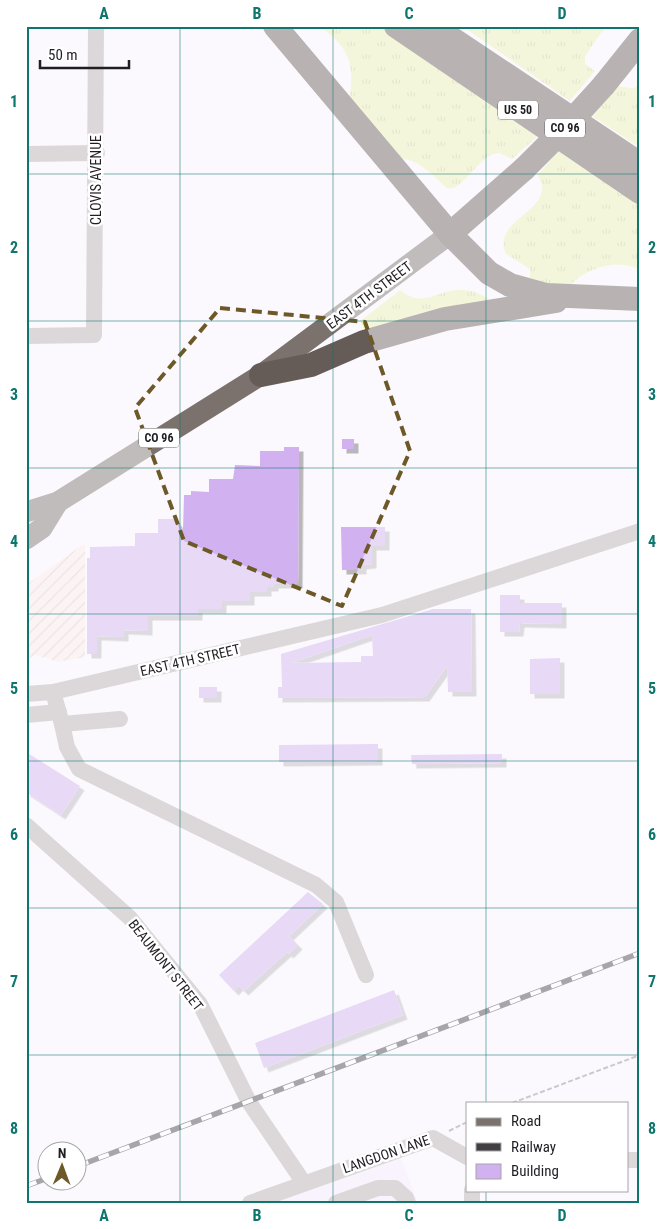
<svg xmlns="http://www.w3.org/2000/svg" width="666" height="1229" font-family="'Roboto Condensed',sans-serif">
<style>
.built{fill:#f3eafc}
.industrial{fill:url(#industrial-furrows)}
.grass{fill:url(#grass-tufts)}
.building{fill:#d1b1f0;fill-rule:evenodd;filter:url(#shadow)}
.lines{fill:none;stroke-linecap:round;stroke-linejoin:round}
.path{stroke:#928f94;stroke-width:2;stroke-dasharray:5 2.5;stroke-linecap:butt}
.minor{stroke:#b5b0ad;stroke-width:16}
.major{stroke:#7b726d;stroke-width:21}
.highway{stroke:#665c57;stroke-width:24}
.rail-casing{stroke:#413f43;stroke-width:5.5}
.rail{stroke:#fff;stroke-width:4;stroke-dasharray:11;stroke-linecap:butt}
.highway-bridge{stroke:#665c57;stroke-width:24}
.marked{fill:none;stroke:#6d5928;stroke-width:4;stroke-dasharray:10 6;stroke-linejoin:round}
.grid{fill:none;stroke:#0f766e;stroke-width:1;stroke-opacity:0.55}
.labels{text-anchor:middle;stroke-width:5;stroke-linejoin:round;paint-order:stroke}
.shield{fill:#fff;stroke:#636264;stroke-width:1}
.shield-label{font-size:12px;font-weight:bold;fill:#201e22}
.street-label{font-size:14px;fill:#201e22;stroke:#fff}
.neatline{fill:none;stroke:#0f766e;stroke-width:2}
.grid-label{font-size:16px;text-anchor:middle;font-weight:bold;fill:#0f766e}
</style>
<defs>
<pattern id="industrial-furrows" width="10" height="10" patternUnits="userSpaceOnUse" patternTransform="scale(1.25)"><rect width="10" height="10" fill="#fdeceb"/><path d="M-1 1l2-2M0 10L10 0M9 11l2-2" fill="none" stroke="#d9cac9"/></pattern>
<pattern id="grass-tufts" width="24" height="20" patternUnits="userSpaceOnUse" patternTransform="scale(1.25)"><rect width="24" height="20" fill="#ecf2b3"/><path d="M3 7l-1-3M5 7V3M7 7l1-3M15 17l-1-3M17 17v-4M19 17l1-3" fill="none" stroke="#cacf9a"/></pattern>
<filter id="shadow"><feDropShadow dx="4.5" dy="4.5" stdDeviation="0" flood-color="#0004"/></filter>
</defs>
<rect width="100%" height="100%" fill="#fcf9fe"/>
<polygon class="built" points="398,1150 418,1203 250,1203"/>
<polygon class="industrial" points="85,543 85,657 58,662 35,655 26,660 26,585"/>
<g class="grass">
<path d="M319 26H382L537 137 512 159 499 153C479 153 463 193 447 188 434 177 418 158 400 159L349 101C355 64 350 48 319 26Z"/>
<polygon points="462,26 606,26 585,56 585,64 595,71 570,101"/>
<polygon points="640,85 640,148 592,116 618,86 632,88"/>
<path d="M558 151 640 204V270C617 258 584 268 568 288L530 284V269L506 254C493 225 535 215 541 194 544 187 540 181 538 175Z"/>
<path d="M400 290C423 310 440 288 463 290 475 290 485 296 494 303L368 336 360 321Z"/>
</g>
<g class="building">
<rect x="342" y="439" width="12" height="10"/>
<polygon points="284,447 299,447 298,584 274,584 274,587 267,587 267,592 250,592 250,601 222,601 222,609 198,609 198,616 148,616 148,631 124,630 124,637 97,636 97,654 87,654 87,558 90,558 90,547 135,546 135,533 158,533 158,519 175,519 183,531 184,495 191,495 191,491 209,492 209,479 233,479 235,465 260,466 260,451 284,451"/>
<polygon points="341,527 385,527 385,546 372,546 372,564 362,565 362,570 342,570"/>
<polygon points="500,595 520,595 520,603 562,603 562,624 520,623 519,632 500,632"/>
<path d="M433 609H471L472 692H448L447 666 425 697 278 698V687H282L281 654ZM372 635 373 656H361V662L291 663Z"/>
<polygon points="560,658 560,694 530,694 530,659"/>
<rect x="199" y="687" width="18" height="11"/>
<polygon points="378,744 378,761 279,762 279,745"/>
<polygon points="26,752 80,786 61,815 26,792"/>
<polygon points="502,754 502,763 412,764 411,755"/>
<polygon points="308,892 323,904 289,936 298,945 289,954 287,952 244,991 239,986 234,991 219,975"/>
<polygon points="394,990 403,1015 264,1068 255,1043"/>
</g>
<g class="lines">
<g class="path">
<polyline points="512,1103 640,1055"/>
<polyline points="449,1131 467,1122"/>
</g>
<g class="minor">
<polyline points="26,154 97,153"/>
<polyline points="26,336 94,335 96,26"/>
<polyline points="53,692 62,724 120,719"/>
<polyline points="26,694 53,692 382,615 640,531"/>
<polyline points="26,715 59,712"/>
<polyline points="62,724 67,747 79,769 316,885 336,902 366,975"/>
<polyline points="26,825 130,918 200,1004 249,1102 304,1183"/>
<polyline points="627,1160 640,1160"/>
<polyline points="250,1203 433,1138 467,1157"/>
<polyline points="336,1203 378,1188 395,1188 406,1198 408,1203"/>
<polyline points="472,1203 472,1190"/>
</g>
<g class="major">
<polyline points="26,512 58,502 261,375 450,234"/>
<polyline points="26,539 42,528 58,502"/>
</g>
<g class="highway">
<polyline points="275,26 450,234 489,273 510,285 546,295 640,299"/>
<polyline points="396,26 640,192"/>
<polyline points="433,26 640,164"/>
<polyline points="604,85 640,40"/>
<polyline points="450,234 524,169"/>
<polyline points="261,375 311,365 364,342 445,319 556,301"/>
</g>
<defs>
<g id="rail">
<polyline points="78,1166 640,953"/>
<polyline points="26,1186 48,1178"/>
</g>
</defs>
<use href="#rail" class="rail-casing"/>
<use href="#rail" class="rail"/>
<polyline class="highway-bridge" points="524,169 565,128 604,85"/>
</g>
<path d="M0 0H666V1229H0ZM220 308 365 322 410 451 342 606 184 541 135 408Z" fill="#fcf9fe" fill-opacity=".55" fill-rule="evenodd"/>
<path class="marked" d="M220 308 365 322 410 451 342 606 184 541 135 408Z"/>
<path class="grid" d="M180 26V1203M333 26V1203M486 26V1103M26 174H640M26 321H640M26 468H640M26 614H640M26 761H640M26 908H640M26 1055H640M486 1190V1203"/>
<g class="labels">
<g class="shield">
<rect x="498" y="100.5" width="40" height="19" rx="4"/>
<rect x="545" y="118.5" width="40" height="19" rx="4"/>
<rect x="139" y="428.5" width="40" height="19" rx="4"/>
</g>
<g class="shield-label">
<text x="518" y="114">US 50</text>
<text x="565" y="132">CO 96</text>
<text x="159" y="442">CO 96</text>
</g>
<g class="street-label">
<text transform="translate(96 180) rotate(-90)" y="5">CLOVIS AVENUE</text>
<text transform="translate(369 295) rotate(-37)" y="5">EAST 4TH STREET</text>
<text transform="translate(190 660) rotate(-13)" y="5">EAST 4TH STREET</text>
<text transform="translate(166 965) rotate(52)" y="5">BEAUMONT STREET</text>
<text transform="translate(386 1154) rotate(-19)" y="5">LANGDON LANE</text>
</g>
</g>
<rect width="666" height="1229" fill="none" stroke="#ffffff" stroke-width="55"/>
<rect x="466" y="1102" width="162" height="90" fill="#ffffff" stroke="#a6a5a7"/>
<rect x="476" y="1118" width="25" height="8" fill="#7b726d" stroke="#a6a5a7"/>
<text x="511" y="1126" font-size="15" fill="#201e22">Road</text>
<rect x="476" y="1143" width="25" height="8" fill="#413f43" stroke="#a6a5a7"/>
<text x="511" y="1152" font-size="15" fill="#201e22">Railway</text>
<rect x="476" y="1164" width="25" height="15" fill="#d1b1f0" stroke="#a6a5a7"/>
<text x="511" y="1176" font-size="15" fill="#201e22">Building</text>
<g transform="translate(62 1166) rotate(1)"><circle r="24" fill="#ffffff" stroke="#a6a5a7"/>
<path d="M0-4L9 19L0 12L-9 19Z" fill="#6d5928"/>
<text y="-8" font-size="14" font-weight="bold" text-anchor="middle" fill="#201e22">N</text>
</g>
<path d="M40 60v8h89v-8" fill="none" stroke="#201e22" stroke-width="2.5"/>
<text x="48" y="60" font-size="15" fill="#201e22" stroke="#ffffff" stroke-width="4" paint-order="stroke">50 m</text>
<rect x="28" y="28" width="610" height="1174" class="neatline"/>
<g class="grid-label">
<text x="104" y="19">A</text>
<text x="257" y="19">B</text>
<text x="409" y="19">C</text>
<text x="562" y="19">D</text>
<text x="14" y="107">1</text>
<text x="652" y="107">1</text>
<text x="14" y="253">2</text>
<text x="652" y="253">2</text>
<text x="14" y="400">3</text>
<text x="652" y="400">3</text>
<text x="14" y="547">4</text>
<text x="652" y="547">4</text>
<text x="14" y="694">5</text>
<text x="652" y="694">5</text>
<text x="14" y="840">6</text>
<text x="652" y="840">6</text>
<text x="14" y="987">7</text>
<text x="652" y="987">7</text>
<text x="14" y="1134">8</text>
<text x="652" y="1134">8</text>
<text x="104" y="1221">A</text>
<text x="257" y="1221">B</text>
<text x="409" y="1221">C</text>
<text x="562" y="1221">D</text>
</g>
</svg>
